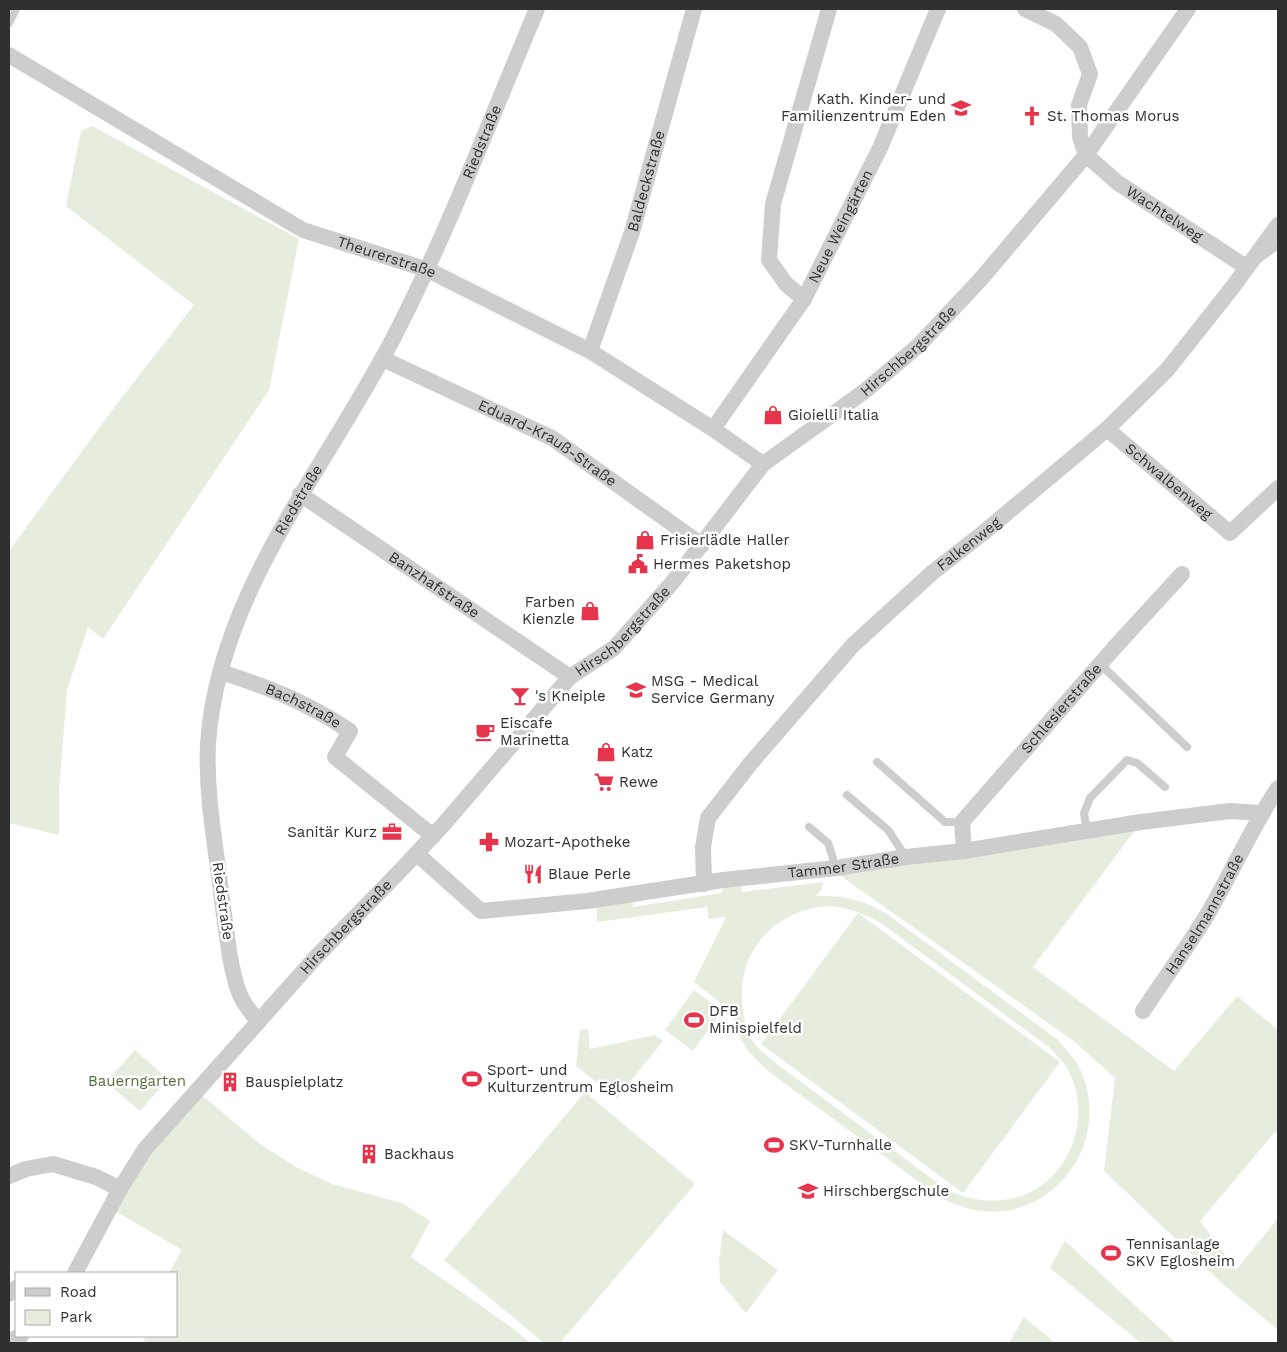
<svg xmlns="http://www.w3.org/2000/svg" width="1287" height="1352" font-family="'Work Sans',sans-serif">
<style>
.green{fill:#e7edde;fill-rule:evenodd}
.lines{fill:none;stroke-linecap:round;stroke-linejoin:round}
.service{stroke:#cdcdcd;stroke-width:8}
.minor{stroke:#cdcdcd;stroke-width:16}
.labels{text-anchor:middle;stroke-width:5;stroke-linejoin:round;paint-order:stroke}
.poi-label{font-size:15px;fill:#303030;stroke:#fff;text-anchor:start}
.street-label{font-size:15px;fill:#303030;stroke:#fff}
.park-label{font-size:15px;fill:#566c3d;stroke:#fff}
</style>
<rect width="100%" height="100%" fill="#fff"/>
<g class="green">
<polygon points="92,126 299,239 269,390 103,639 88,627 67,690 59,792 59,835 9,823 9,551 113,409 194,305 66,206 81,131"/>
<polygon points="1141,822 1033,967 1174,1071 1237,996 1278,1030 1278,1134 1275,1132 1200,1221 1236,1270 1278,1218 1278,1330 1224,1285 1104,1171 1115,1078 1075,1042 831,869"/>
<path d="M740 879 742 892 823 882 821 890 816 896C845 895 863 900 887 914L1058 1040C1065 1049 1074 1057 1079 1067 1105 1119 1081 1181 1029 1204 1021 1207 1012 1211 1003 1211 980 1213 961 1208 941 1198L772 1074C750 1055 738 1042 732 1012L694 982 726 917 709 919 707 907 597 922 596 899 632 894 633 907 722 893 723 880ZM833 906C851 909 865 914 881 923L1050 1048C1057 1056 1065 1063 1069 1072 1096 1124 1062 1195 1002 1200 981 1202 964 1198 946 1189L778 1065C769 1057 757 1049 751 1038 745 1025 742 1011 742 997 740 944 782 907 833 906Z"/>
<polygon points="858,913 1060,1062 963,1193 761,1044"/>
<polygon points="694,990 722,1011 693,1051 665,1030"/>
<polygon points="588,1029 590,1049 655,1035 663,1041 617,1098 576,1066 580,1030"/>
<polygon points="135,1050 168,1079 140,1111 106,1082"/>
<polygon points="197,1091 260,1144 296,1167 332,1184 402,1203 430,1221 411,1257 514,1329 530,1343 142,1343 146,1336 176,1336 176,1273 161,1273 170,1271 182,1250 110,1208"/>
<polygon points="585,1092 695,1184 560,1343 544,1343 444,1260"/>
<polygon points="723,1230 778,1270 746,1313 720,1282 719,1260"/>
<polygon points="1065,1241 1176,1343 1141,1343 1050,1268"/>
<polygon points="1024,1317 1055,1343 1009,1343"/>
</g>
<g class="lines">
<g class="service">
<polyline points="9,23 16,9"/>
<polyline points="1260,258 1278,245"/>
<polyline points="1100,664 1187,747"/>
<polyline points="877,762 945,822 962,822"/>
<polyline points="847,795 888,830 906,857"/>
<polyline points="809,827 828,843 836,868"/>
<polyline points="1087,831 1084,813 1090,798 1127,760 1137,763 1165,787"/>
</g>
<g class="minor">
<polyline points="1025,9 1056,24 1080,47 1090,74 1079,105 1080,137 1086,155"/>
<path id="s1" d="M9 55 303 230 428 270 590 351 713 429 763 464"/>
<path id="s2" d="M1086 155 1118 183 1246 267"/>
<polyline points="804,299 786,284 769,260 773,204 829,9"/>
<path id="s3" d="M590 351 632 232 694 9"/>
<path id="s4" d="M383 359 552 438 702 545"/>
<path id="s5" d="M713 429 804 299 880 148 938 9"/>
<path id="s6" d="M1107 429 1230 533 1278 488"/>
<path id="s7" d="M300 494 570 677"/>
<path id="s8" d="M221 672C270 688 306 702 350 731L335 757 433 836"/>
<path id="s9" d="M964 851 962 822 1115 647 1182 574"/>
<path id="s10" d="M417 854 481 911 587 901 723 880 836 868 906 857 964 851 1141 822 1230 811 1261 813"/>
<path id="s11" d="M704 884 703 847 708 818 750 764 853 645 933 572 983 533 1107 429 1167 370 1232 288 1278 225"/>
<path id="s12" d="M1143 1011C1164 979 1187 948 1207 915 1232 873 1251 828 1278 788"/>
<path id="s13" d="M258 1022C253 1014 246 1007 242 999 235 986 233 971 230 957 226 930 222 902 219 875 213 831 206 788 208 744 218 589 333 460 399 327 451 224 492 115 537 9"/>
<polyline points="9,1176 26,1169 53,1164 96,1177 120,1189"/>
<path id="s14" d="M75 1273 120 1189 145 1149 316 957 400 871 443 825 570 677 614 648 672 583 763 464 865 391 919 345 980 280 1086 155 1188 9"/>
<polyline points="9,1294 16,1288"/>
<polyline points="9,1341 21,1336"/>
</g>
</g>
<defs>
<symbol id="school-bare" viewBox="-9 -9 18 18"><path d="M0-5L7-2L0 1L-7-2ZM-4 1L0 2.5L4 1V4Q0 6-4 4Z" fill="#e5344c" stroke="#fff" stroke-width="2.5" paint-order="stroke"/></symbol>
<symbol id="church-bare" viewBox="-9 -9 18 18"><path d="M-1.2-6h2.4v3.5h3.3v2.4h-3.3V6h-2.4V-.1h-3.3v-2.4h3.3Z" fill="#e5344c" stroke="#fff" stroke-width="2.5" paint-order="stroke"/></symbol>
<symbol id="shop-bare" viewBox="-9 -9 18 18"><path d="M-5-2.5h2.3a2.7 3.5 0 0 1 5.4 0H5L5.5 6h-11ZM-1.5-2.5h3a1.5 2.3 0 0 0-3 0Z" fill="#e5344c" stroke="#fff" stroke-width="2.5" paint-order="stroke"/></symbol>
<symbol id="civic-bare" viewBox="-9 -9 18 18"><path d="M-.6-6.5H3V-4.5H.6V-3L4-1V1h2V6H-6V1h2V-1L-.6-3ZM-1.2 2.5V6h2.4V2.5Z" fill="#e5344c" stroke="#fff" stroke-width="2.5" paint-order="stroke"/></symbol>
<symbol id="bar-bare" viewBox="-9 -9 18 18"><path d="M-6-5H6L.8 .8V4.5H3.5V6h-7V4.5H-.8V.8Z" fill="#e5344c" stroke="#fff" stroke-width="2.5" paint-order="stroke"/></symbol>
<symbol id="cafe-bare" viewBox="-9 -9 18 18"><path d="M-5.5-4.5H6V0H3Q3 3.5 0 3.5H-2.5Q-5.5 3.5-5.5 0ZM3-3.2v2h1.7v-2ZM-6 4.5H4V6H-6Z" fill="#e5344c" stroke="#fff" stroke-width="2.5" paint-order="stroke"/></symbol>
<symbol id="supermarket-bare" viewBox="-9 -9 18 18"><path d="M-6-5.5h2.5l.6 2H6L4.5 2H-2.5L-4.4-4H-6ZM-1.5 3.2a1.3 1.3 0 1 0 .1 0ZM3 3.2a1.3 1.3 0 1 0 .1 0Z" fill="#e5344c" stroke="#fff" stroke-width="2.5" paint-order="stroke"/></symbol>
<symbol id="office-bare" viewBox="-9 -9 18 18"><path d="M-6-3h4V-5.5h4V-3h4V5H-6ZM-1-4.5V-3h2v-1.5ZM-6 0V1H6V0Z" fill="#e5344c" stroke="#fff" stroke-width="2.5" paint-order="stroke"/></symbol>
<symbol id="pharmacy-bare" viewBox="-9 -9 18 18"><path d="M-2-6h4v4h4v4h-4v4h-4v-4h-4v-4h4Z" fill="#e5344c" stroke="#fff" stroke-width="2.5" paint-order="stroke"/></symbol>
<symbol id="restaurant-bare" viewBox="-9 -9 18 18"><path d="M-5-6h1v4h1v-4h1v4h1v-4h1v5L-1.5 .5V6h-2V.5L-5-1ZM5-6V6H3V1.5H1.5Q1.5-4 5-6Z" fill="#e5344c" stroke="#fff" stroke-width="2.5" paint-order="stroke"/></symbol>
<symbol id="stadium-bare" viewBox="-9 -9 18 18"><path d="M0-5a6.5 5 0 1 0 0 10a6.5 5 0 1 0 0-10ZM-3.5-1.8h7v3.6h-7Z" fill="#e5344c" stroke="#fff" stroke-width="2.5" paint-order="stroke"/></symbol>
<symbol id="building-bare" viewBox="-9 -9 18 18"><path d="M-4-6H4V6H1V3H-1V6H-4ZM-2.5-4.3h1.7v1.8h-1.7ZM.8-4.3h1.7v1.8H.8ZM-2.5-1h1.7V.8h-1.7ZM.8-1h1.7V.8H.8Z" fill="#e5344c" stroke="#fff" stroke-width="2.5" paint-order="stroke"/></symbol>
</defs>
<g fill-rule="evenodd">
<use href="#school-bare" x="947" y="94" width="28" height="28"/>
<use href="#church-bare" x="1018" y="102" width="28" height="28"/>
<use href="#shop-bare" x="759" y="401" width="28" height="28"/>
<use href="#shop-bare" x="631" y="526" width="28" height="28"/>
<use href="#civic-bare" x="624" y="550" width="28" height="28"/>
<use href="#shop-bare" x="576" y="597" width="28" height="28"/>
<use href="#school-bare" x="622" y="676" width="28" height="28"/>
<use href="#bar-bare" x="506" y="682" width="28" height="28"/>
<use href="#cafe-bare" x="471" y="718" width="28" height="28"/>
<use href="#shop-bare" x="592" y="738" width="28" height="28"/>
<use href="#supermarket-bare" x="590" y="768" width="28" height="28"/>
<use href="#office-bare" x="378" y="818" width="28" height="28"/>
<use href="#pharmacy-bare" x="475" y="828" width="28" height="28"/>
<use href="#restaurant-bare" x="519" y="860" width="28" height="28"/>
<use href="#stadium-bare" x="680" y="1006" width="28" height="28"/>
<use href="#stadium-bare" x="458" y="1065" width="28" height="28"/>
<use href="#building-bare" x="216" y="1068" width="28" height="28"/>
<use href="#stadium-bare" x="760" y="1131" width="28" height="28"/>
<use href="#building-bare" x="355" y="1140" width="28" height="28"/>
<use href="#school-bare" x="794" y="1177" width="28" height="28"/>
<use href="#stadium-bare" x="1097" y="1239" width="28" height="28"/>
</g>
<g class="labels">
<g class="poi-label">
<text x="946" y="104" text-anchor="end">Kath. Kinder- und<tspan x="946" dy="17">Familienzentrum Eden</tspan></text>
<text x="1047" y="121">St. Thomas Morus</text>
<text x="788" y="420">Gioielli Italia</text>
<text x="660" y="545">Frisierlädle Haller</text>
<text x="653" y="569">Hermes Paketshop</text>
<text x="575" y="607" text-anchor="end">Farben<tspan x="575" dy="17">Kienzle</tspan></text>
<text x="651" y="686">MSG - Medical<tspan x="651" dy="17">Service Germany</tspan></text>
<text x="535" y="701">'s Kneiple</text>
<text x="500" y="728">Eiscafe<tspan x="500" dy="17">Marinetta</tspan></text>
<text x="621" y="757">Katz</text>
<text x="619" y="787">Rewe</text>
<text x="377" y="837" text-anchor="end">Sanitär Kurz</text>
<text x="504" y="847">Mozart-Apotheke</text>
<text x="548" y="879">Blaue Perle</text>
<text x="709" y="1016">DFB<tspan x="709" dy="17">Minispielfeld</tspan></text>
<text x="487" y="1075">Sport- und<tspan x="487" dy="17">Kulturzentrum Eglosheim</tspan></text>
<text x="245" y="1087">Bauspielplatz</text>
<text x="789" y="1150">SKV-Turnhalle</text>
<text x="384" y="1159">Backhaus</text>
<text x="823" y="1196">Hirschbergschule</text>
<text x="1126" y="1249">Tennisanlage<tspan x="1126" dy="17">SKV Eglosheim</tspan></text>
</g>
<g class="street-label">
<text dy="5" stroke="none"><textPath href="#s13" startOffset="952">Riedstraße</textPath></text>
<text dy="5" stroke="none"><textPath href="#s3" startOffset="179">Baldeckstraße</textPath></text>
<text dy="5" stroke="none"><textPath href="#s2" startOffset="98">Wachtelweg</textPath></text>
<text dy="5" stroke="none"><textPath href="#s5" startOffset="240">Neue Weingärten</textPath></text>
<text dy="5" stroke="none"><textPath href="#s1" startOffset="430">Theurerstraße</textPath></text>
<text dy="5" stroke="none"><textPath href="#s14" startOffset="1252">Hirschbergstraße</textPath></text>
<text dy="5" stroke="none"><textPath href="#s4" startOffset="185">Eduard-Krauß-Straße</textPath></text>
<text dy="5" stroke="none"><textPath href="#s6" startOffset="81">Schwalbenweg</textPath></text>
<text dy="5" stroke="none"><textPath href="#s13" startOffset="549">Riedstraße</textPath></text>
<text dy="5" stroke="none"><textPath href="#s11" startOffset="446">Falkenweg</textPath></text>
<text dy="5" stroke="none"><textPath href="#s7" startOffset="162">Banzhafstraße</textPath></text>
<text dy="5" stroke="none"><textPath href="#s14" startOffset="848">Hirschbergstraße</textPath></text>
<text dy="5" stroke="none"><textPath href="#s8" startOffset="89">Bachstraße</textPath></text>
<text dy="5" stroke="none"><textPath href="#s9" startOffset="180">Schlesierstraße</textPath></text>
<text dy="5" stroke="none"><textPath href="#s10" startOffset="451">Tammer Straße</textPath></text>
<text transform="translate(223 901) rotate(82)" y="5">Riedstraße</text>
<text dy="5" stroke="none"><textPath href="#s12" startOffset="115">Hanselmannstraße</textPath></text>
<text dy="5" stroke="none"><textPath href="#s14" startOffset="442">Hirschbergstraße</textPath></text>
</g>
<g class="park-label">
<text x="137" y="1086">Bauerngarten</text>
</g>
</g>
<rect width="1287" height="1352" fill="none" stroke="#303030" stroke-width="20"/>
<rect x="15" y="1272" width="162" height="65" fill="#ffffff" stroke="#acacac"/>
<rect x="25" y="1288" width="25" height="8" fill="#cdcdcd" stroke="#acacac"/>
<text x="60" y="1297" font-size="15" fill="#303030">Road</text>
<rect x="25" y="1310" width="25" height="15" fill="#e7edde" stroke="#acacac"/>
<text x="60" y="1322" font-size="15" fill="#303030">Park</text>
</svg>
